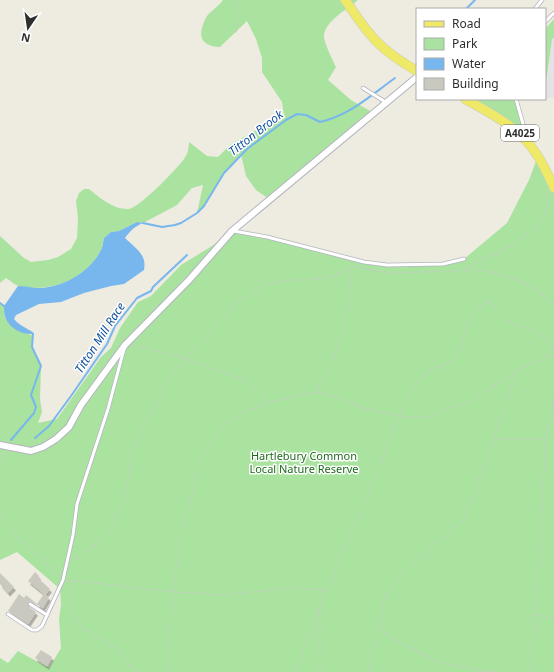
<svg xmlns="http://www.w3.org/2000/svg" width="554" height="672" font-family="'Noto Sans',sans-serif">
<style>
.industrial{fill:#e4e1e7}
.green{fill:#a9e39f}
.water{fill:#78b7ed}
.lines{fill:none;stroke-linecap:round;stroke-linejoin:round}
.stream{stroke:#78b7ed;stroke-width:2}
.building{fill:#cac9bf;filter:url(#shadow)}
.lane-casing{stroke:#b4b4c0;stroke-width:4.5}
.street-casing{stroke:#b4b4c0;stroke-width:8}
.primary-casing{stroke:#c9c9c9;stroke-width:10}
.path{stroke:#c9c9c9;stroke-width:1;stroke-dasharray:3 2;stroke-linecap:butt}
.lane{stroke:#fff;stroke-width:3}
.street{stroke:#fff;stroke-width:6}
.primary{stroke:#eee966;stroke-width:9}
.labels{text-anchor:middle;stroke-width:3;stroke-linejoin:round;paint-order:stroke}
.shield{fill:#fff;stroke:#6d6d6d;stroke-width:1}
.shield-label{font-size:10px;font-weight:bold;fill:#2e2e2e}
.park-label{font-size:11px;fill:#1e6b1d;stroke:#fff}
.water-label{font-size:12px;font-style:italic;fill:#11529e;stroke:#fff}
</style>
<defs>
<filter id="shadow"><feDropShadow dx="2" dy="3.5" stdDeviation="0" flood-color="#0004"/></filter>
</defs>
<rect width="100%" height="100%" fill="#eeebe1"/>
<polygon class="industrial" points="554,38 554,97 545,99 552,39"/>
<g class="green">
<path d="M223 0H358C348 9 324 21 324 37 324 42 333 61 336 67L328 80 351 100 370 111 373 115 269 199 256 190 246 176 241 154 224 173 204 206 197 213 203 185 192 188 177 205 143 223 137 222 119 231 111 232 104 238C103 241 103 246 101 250 86 280 50 293 19 286 14 285 10 280 6 278L0 283V236L24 258 31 262 48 260 58 257 71 249 77 238 78 218 76 201 79 193 84 189H89C100 198 114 210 129 209 139 208 183 164 187 154 188 151 189 146 189 142L207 156 218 157 231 144 284 115 282 102 262 72V58L256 39 247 21 220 47C206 47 197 40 203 25 204 22 205 19 207 16 212 10 219 6 223 0Z"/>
<polygon points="554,19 554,38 552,39 545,91 545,29"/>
<polygon points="465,99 516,99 528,142"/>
<polygon points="538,156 554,188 554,672 0,672 0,658 8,663 18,651 49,668 61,648 59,619 61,605 60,589 17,552 0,560 0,303 4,306 5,318 30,335 33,334 32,347 41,366 40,399 42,412 38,423 57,419 101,357 111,348 120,328 138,302 151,296 181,265 212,246 232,231 267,237 342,257 387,265 443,264 464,259 507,223 529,180"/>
</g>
<path class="water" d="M137 222 143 223C135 226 130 231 125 238 136 249 147 254 144 270L124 284 111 286 84 293 61 302 39 304 16 315 14 319C20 326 27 328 34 333L33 334C22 335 10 328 6 319 4 315 4 310 4 306L18 286C25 286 32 288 40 288 64 287 90 272 101 250 103 246 103 242 104 238L111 232 119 231Z"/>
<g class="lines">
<g class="stream">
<polyline points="466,9 475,0"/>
<path d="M143 223 162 227 175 225 181 223 197 213 204 206 224 173 247 149 286 120 297 114 306 115 320 122C350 115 370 96 395 78"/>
<polyline points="0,303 4,306"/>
<polyline points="35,438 49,426 71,396 107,344 115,326 137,298 151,291 153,287 187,255"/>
<polyline points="11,440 34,413 36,407 31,395 41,366 32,347 33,334"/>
</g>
</g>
<g class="building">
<polygon points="35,572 39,576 38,578 50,589 45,595 49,597 43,608 31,601 27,603 28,606 36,612 28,624 8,611 19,594 24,598 26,595 37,604 44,594 28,581"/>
<polygon points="0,573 14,587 8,593 0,584"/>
<polygon points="41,650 52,657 47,666 35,658"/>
</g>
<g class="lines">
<defs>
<g id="lane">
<polyline points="535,9 542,0"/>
<polyline points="545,22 554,13"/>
<polyline points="363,88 387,103"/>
<polyline points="516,99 527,138"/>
<polyline points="234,231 267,237 364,262 387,265 443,264 464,259"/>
<polyline points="30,604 47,615"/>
<polyline points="8,614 32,630 37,630 42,626 63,580 73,535 77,504 108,409 124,349"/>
</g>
<polyline id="street" points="0,445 31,451 43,447 56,439 69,427 81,405 125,345 189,280 232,231 417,77"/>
<g id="primary">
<path d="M345 0C355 14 365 30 377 42 389 54 403 63 417 71"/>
<path d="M465 99C492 114 520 128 537 155 544 165 549 177 554 188"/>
</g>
</defs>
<use href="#lane" class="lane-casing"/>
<use href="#street" class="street-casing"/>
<use href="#primary" class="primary-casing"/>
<g class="path">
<polyline points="235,0 238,10 236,33"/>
<polyline points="466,269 486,257 499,253 533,231 544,215 548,201 547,192"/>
<polyline points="488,302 506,320 535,332 548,340 554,352"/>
<polyline points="132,346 154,350 186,359 244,380 260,392 266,402"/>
<path d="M316 391C325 374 336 357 341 338 347 315 349 291 352 267"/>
<polyline points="494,438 518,370"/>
<polyline points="0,460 2,457 9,453"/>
<polyline points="0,516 1,519 21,540 60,576"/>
<path d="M73 558 76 559 101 540 113 525 123 503 136 440 157 404 169 378 235 304 267 284 288 280H309L332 277 352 266 375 271 394 273 479 270C507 273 533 285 554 304"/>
<polyline points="67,580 173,592 225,595 294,587 325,591"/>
<polyline points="72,581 72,607 78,625 121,652 128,664 138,672"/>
<polyline points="536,615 554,618"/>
<polyline points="380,631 437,662 485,671 499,672"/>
<path d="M168 672 166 661 173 592 182 529 197 479V468L204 452 222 426 245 412 266 403 316 392 342 399 366 409 399 416C406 403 416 379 428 372 439 366 448 365 457 354 466 342 462 325 472 314 477 307 486 305 491 298"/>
<polyline points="295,672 326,591 365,502 399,416 424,418 469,402 519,369 554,354"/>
<polyline points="320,672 320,606"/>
<polyline points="368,672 379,630 385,596 405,571 465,518 494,439 546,439"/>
<polyline points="532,672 546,439 554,397"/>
</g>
<use href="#lane" class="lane"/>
<use href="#street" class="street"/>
<use href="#primary" class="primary"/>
</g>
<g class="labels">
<rect class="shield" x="501" y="125" width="38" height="16" rx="3"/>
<g class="shield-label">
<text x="520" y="137">A4025</text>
</g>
<g class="park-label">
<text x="304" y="460">Hartlebury Common<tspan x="304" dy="13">Local Nature Reserve</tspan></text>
</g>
<g class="water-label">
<text transform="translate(256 133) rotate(-38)" y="4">Titton Brook</text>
<text transform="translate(100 338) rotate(-57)" y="4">Titton Mill Race</text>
</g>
</g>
<rect x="416" y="8" width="130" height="92" fill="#ffffff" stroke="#ababab"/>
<rect x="424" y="21" width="20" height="6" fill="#eee966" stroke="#ababab"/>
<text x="452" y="28" font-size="12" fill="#2e2e2e">Road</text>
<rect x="424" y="38" width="20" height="12" fill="#a9e39f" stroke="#ababab"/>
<text x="452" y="48" font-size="12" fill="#2e2e2e">Park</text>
<rect x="424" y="58" width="20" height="12" fill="#78b7ed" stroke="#ababab"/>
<text x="452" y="68" font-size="12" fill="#2e2e2e">Water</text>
<rect x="424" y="78" width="20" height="12" fill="#cac9bf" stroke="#ababab"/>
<text x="452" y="88" font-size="12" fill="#2e2e2e">Building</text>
<g transform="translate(28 28) rotate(193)" stroke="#ffffff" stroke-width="3" paint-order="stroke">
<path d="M0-3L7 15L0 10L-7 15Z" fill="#2e2e2e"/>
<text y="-6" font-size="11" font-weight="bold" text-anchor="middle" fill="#2e2e2e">N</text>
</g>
</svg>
